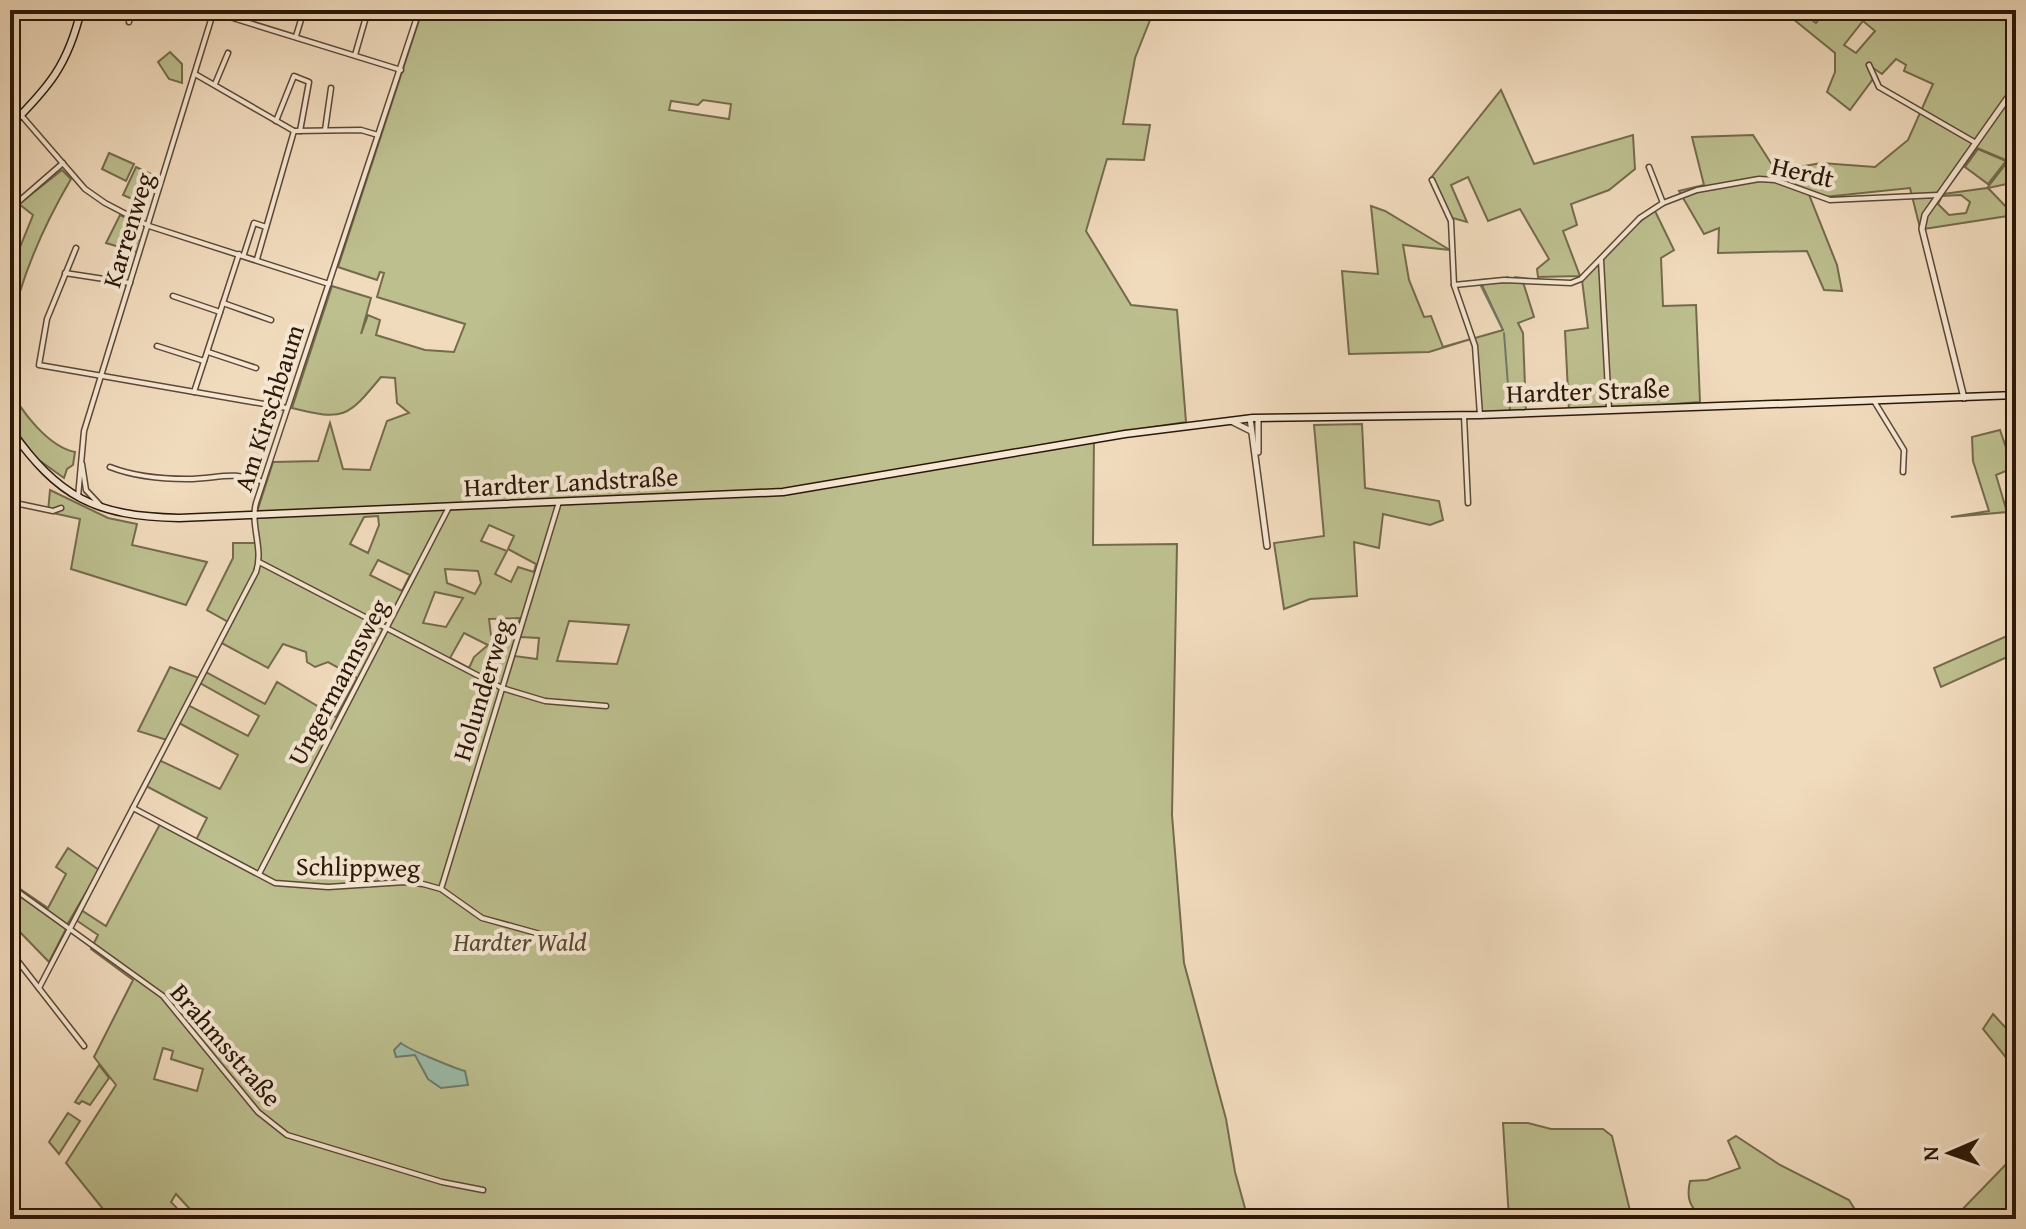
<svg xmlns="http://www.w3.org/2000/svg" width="2026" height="1229" font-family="'Gentium Book Plus',serif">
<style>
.green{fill:#bdbf8f;stroke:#746b4c;stroke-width:2;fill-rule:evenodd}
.water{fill:#9cbcaa;stroke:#6f7a69;stroke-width:2}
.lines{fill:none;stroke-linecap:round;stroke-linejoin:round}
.stream{stroke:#6f7a69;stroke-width:2}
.minor-casing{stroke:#5c4835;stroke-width:7}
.tertiary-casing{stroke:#5c4835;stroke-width:8}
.secondary-casing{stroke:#2b1708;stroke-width:9}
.minor{stroke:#f6e8d4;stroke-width:4}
.tertiary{stroke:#f6e8d4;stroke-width:5}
.secondary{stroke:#f6e8d4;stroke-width:6}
.labels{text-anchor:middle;stroke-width:8;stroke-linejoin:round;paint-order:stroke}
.street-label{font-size:26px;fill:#2b1708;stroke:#f6e8d4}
.park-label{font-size:26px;font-style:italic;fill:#574930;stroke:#f6e8d4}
</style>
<rect width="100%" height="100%" fill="#f1dbbd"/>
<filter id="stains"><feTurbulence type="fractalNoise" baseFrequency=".0025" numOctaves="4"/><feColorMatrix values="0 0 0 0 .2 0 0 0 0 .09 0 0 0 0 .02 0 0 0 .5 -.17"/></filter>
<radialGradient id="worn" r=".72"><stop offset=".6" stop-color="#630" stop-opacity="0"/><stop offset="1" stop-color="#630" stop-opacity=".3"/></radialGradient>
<g class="green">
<path d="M412 10H1154L1135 58 1123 124 1150 125 1144 160 1107 159 1086 231 1131 305 1177 310 1186 422 1094 436 1093 545 1177 544 1172 815 1184 963 1226 1119 1235 1172 1248 1219H199L176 1194 171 1202 187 1219H111L66 1163 116 1085 94 1057 133 980 91 949 98 935 76 920 81 910 106 926 160 824 196 840 207 818 146 786 159 760 220 789 238 755 179 723 188 705 248 736 259 716 200 683 206 672 265 704 277 682 336 717 357 678 328 662 315 667 307 662 306 652 283 644 268 668 218 641 228 622 207 610 233 558V543H255L257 512 273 462 318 461 330 423 343 469 370 470 387 421 409 413 397 403 395 378 381 377C347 418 344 421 292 408L332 286 371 298 361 334 368 315 380 320 376 335 425 350 454 352 465 324 377 297 384 273 380 272 377 280 338 267 421 14ZM703 100 731 104 729 119 669 110 671 101 698 105ZM378 516 379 525 368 553 350 544 364 517ZM489 525 514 536 508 549 536 564 534 572 518 567 511 582 495 574 507 551 481 541ZM378 560 410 575 402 591 370 575ZM445 569 478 571 481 583 475 594 447 583ZM435 592 463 598 446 627 423 623ZM520 618 514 639 491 635 489 619ZM569 621 629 625 617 664 557 661ZM464 633 488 645 474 657 469 668 450 658ZM520 637 539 638 537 659 514 656ZM163 1048 173 1051 171 1059 203 1069 197 1091 154 1079Z"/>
<path d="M1782 10H1799L1816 23 1826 10H2016V182L1988 188 2014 215 1924 229 1920 228 1910 188 1824 197 1808 192 1837 265 1842 291 1824 290 1807 251 1718 253 1719 228 1704 234 1679 191 1704 185 1692 137 1753 135 1776 171 1821 163 1875 167 1908 140 1933 84 1904 71 1906 65 1896 59 1882 74 1870 66 1873 79 1850 110 1827 92 1835 72V53ZM1863 21 1875 31 1856 53 1844 45ZM1977 148 2008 161 1987 188 1943 194ZM1961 195 1970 202 1966 213 1949 215 1938 204 1942 196Z"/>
<polygon points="170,52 182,64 182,83 169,79 158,62"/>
<path d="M1501 90 1534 164 1633 135 1635 169 1609 190 1571 204 1577 225 1563 231 1580 276C1611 256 1626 228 1655 211L1674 250 1661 258 1663 306 1696 305 1700 402 1569 412 1565 331 1588 328 1582 280 1580 276 1538 277 1537 269 1549 259 1520 209 1488 221 1468 177 1451 185 1467 222 1453 218 1449 222 1430 179Z"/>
<polygon points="1978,149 2006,161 1988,184 1965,167"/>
<polygon points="109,153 134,164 126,181 102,169"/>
<polygon points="136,167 151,174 139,202 123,195"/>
<path d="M62 170 71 179C44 225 21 277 10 330V272L33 215 19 204Z"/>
<polygon points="1371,206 1385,211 1450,250 1403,245 1409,280 1424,317 1431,316 1443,347 1471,339 1429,352 1349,354 1342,271 1378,274"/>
<polygon points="120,215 139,224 131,237 141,241 137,252 106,243"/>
<polygon points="1523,282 1534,317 1518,323 1523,333 1526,414 1480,415 1475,338 1503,330 1481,283"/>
<path d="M10 388C21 412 49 447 75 452L73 465 67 469 64 478 36 458 10 423Z"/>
<polygon points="1362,424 1365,488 1439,501 1443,520 1430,525 1383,514 1379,548 1354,542 1357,596 1310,599 1284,609 1274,543 1324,536 1314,425"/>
<polygon points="2000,430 2013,468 1996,475 2007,512 1951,517 1989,511 1973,461 1972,437"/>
<polygon points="50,490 108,518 137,524 132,545 207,562 186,605 71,569 80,519 48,512"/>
<polygon points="2016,632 2016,653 1941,687 1934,668"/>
<polygon points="170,667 199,678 167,740 138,731"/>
<polygon points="68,848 99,870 67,925 10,882 48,908 66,874 56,867"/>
<polygon points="10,889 66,929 49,962 16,928 10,938 10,904 14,895"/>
<polygon points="1993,1014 2016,1039 2016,1070 1983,1029"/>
<polygon points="99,1065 109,1078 90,1105 82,1101 79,1104 75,1102"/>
<polygon points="68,1113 80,1121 59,1154 49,1142"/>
<polygon points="1503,1123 1528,1123 1551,1129 1603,1129 1612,1136 1632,1219 1509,1219"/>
<path d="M1736 1136 1780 1165 1849 1200 1861 1219H1702C1690 1206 1686 1199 1690 1181L1707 1180 1740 1168 1728 1141Z"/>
<polygon points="2016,1154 2016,1219 1953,1219"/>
</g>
<path class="water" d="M401 1043C405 1048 454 1068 465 1071L468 1085 441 1088 428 1079 415 1055 396 1057 394 1050Z"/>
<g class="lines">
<g class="stream">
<polyline points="1666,200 1682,194"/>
<polyline points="1515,277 1530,279"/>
<polyline points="1505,278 1508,277"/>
<polyline points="1493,279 1502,278"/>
<polyline points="1479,280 1492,279"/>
<polyline points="1480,284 1502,328"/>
<polyline points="1504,333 1510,411"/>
</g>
<defs>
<g id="minor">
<polyline points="207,10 401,70"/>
<polyline points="246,21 249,10"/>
<polyline points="129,22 132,10"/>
<polyline points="296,36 304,10"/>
<polyline points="355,55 368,10"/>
<polyline points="1869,65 1879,87 1976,143"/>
<polyline points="195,74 294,131 361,130 378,135"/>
<polyline points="215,84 228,53"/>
<polyline points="21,115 85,189 105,203 149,226 329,284"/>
<polyline points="276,121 294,76 309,82 300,131"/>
<polyline points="325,130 331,88"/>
<polyline points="1649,167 1663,203"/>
<polyline points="1432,180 1451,221 1454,285 1475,346 1480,415"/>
<polyline points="10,209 63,163"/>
<polyline points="76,248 47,319 39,365 287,408"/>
<polyline points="244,254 254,223 266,227"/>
<polyline points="257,259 294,131"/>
<polyline points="1601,260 1609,409"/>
<polyline points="65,273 130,283"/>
<polyline points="1454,285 1504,280 1571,283 1581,279 1640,218 1663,203 1697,190 1759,179 1775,180 1830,200 1938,195"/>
<polyline points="173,296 220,312"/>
<polyline points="223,303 271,320"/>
<polyline points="157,346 204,361"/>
<polyline points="208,352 256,368"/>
<polyline points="194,392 239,254"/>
<polyline points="1874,401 1904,450 1903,472"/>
<polyline points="1464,416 1468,503"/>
<polyline points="82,464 86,490 100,505"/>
<path d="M110 467C133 476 163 479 187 479 218 479 231 470 263 482"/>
<polyline points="78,497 84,431 214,10"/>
<polyline points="10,502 53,511 61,508"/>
<polyline points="259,562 502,688 545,701 606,706"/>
<polyline points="133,808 275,883 328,887 405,882 423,884 441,889 482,918 540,934"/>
<polyline points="259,874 449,507"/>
<polyline points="10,886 163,996 258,1112 287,1135 442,1182 483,1190"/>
<polyline points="441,889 559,502"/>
<polyline points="10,951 84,1046"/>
<path d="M39 988 256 572C264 549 250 526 256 503L419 11"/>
</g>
<g id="tertiary">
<polyline points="1964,398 1922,229 1925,215 2016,86"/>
<polyline points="1250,418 1267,546"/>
<polyline points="1231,421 1251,431"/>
<polyline points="1258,452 1258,418"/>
</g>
<g id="secondary">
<path d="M10 126C49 87 68 65 81 10"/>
<path d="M10 429C59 498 95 516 179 518L783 492 1125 434 1253 418 1480 415 2016 395"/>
</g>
</defs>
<use href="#minor" class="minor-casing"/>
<use href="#tertiary" class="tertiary-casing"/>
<use href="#secondary" class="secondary-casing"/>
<use href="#minor" class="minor"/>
<use href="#tertiary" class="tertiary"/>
<use href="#secondary" class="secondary"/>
</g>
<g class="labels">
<g class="street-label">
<text transform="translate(1803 172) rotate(13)" y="9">Herdt</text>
<text transform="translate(128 230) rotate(-73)" y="9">Karrenweg</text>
<text transform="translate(1588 391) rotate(-2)" y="9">Hardter Straße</text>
<text transform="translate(269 408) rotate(-72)" y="9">Am Kirschbaum</text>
<text transform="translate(571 482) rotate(-3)" y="9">Hardter Landstraße</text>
<text transform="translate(338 682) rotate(-62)" y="9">Ungermannsweg</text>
<text transform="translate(482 690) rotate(-73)" y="9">Holunderweg</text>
<text transform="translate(358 867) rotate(1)" y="9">Schlippweg</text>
<text transform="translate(226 1045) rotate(49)" y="9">Brahmsstraße</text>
</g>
<g class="park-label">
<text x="520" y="951">Hardter Wald</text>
</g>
</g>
<rect width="2026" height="1229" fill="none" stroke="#f1dbbd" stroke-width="40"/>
<rect x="12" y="12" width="2002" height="1205" fill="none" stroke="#2b1708" stroke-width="4"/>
<rect x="20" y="20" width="1986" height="1189" fill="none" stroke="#2b1708" stroke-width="2"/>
<g transform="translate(1950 1153) rotate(268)" stroke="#f6e8d4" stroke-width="6" paint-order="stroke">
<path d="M0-6L14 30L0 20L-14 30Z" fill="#2b1708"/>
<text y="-12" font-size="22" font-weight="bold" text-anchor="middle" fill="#2b1708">N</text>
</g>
<rect width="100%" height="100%" filter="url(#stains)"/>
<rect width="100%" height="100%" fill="url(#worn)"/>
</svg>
